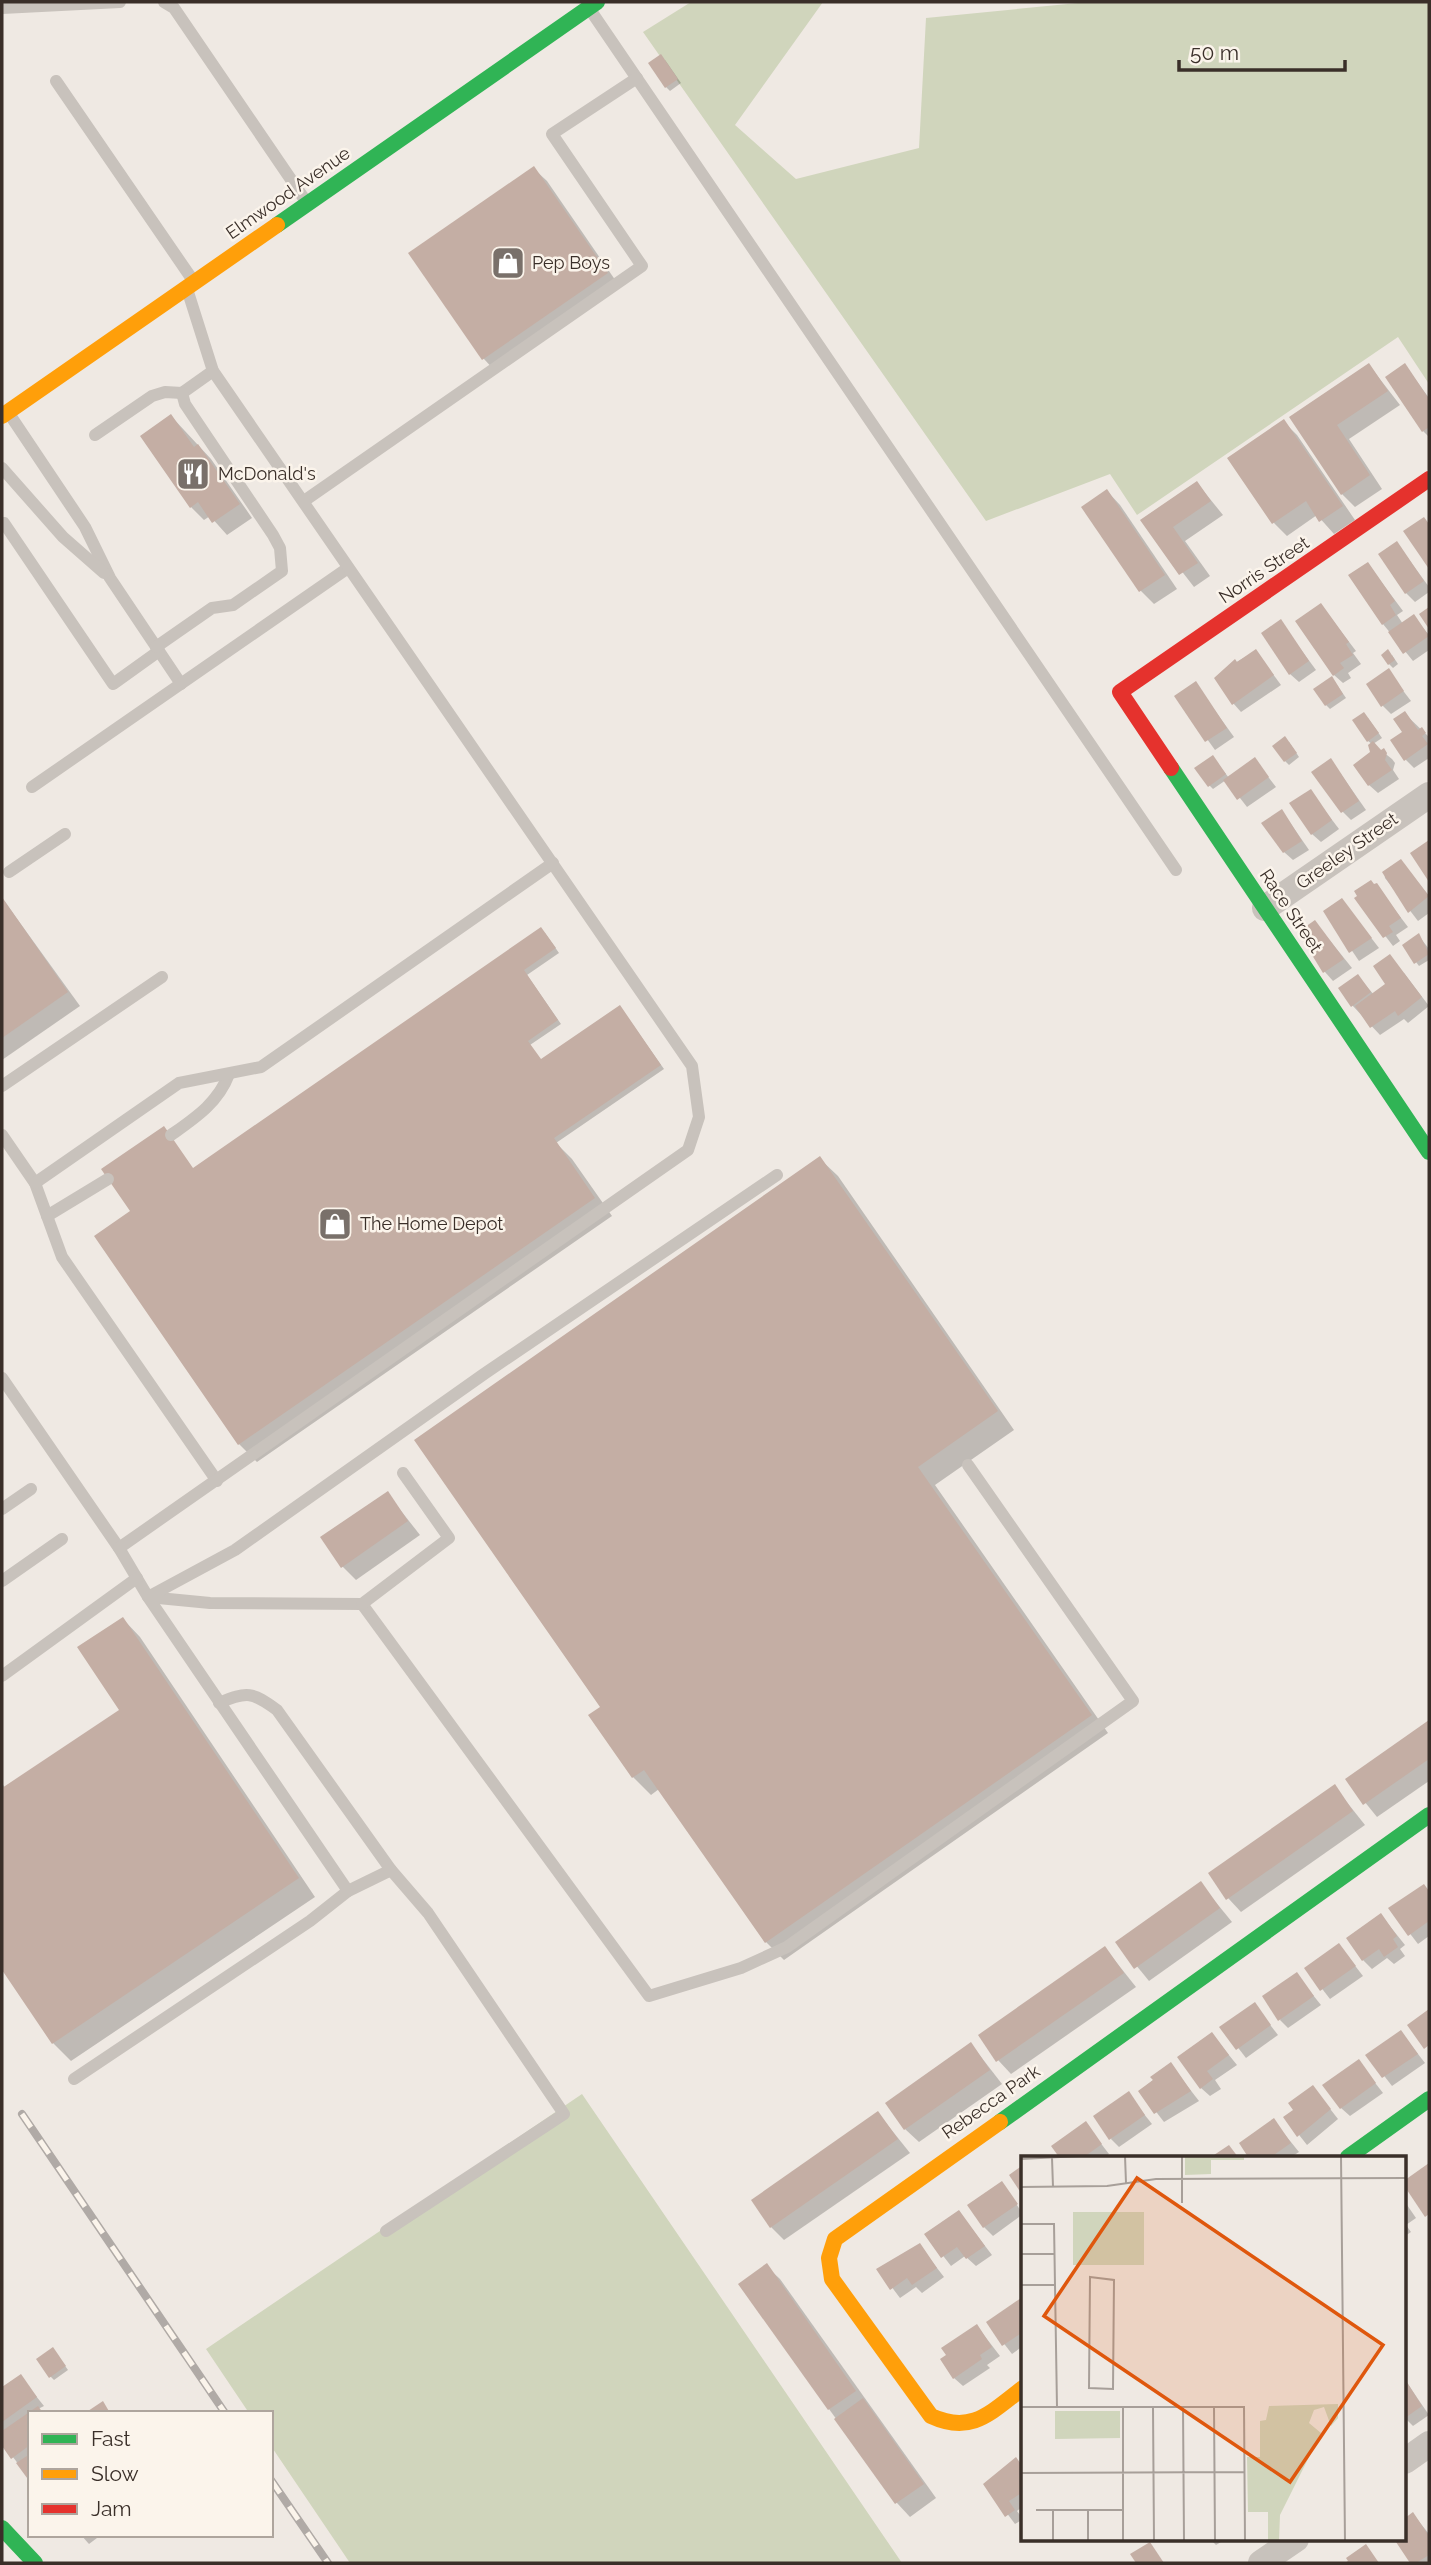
<svg xmlns="http://www.w3.org/2000/svg" width="1431" height="2565" font-family="Raleway,sans-serif">
<style>
.green{fill:#d0d5bc}
.shadow{fill:#0003}
.building{fill:#c4aea4}
.lines{fill:none;stroke-linecap:round;stroke-linejoin:round}
.lane{stroke:#c8c2bc;stroke-width:12}
.street{stroke:#c8c2bc;stroke-width:26}
.fast{stroke:#30b455;stroke-width:16}
.slow{stroke:#ff9f0a;stroke-width:16}
.jam{stroke:#e5322d;stroke-width:16}
.rail-casing{stroke:#b0aaa6;stroke-width:8}
.rail{stroke:#fbf4eb;stroke-width:5;stroke-dasharray:16;stroke-linecap:butt}
.labels{text-anchor:middle;stroke-width:5;stroke-linejoin:round;paint-order:stroke}
.street-label{font-size:18px;fill:#3a2f29;stroke:#fbf4eb}
.poi-label{font-size:18px;fill:#3a2f29;stroke:#fbf4eb;text-anchor:start}
.inset-road{fill:none;stroke:#a79f99;stroke-width:2}
.view{fill:#df570d;fill-opacity:0.15;stroke:#df570d;stroke-width:3.5}
.inset-edge{fill:none;stroke:#3a2f29;stroke-width:3.5}
</style>
<rect width="100%" height="100%" fill="#efe9e3"/>
<g class="green">
<polygon points="691,2 823,2 735,125 796,179 919,148 926,18 1088,2 1429,2 1429,384 1398,337 1137,515 1110,474 986,521 643,32"/>
<polygon points="582,2094 902,2563 350,2563 271,2446 271,2413 249,2413 206,2349"/>
</g>
<g class="shadow">
<polygon points="665,60 681,83 670,91 666,87"/>
<polygon points="533,168 547,181 620,287 497,373 484,359 410,253"/>
<polygon points="1369,365 1400,405 1349,439 1382,489 1355,507 1342,494 1291,417"/>
<polygon points="1405,365 1429,398 1429,437 1423,431"/>
<polygon points="171,416 211,459 252,518 227,535 210,516 204,520 191,507"/>
<polygon points="1284,422 1297,435 1355,520 1334,534 1317,515 1287,536 1274,523"/>
<polygon points="1197,483 1223,515 1185,541 1210,576 1194,587 1142,520"/>
<polygon points="1107,491 1120,505 1177,589 1154,604 1141,591"/>
<polygon points="1397,543 1429,587 1429,592 1415,602 1406,593"/>
<polygon points="1368,564 1403,611 1397,615 1403,624 1414,617 1429,635 1429,650 1413,661 1383,624"/>
<polygon points="1321,605 1356,651 1353,653 1361,664 1348,673 1351,678 1343,683 1334,675"/>
<polygon points="1280,621 1316,670 1299,682 1290,674"/>
<polygon points="1256,651 1281,685 1241,712 1233,703 1226,668"/>
<polygon points="1392,655 1398,664 1393,668 1389,664"/>
<polygon points="1388,671 1411,701 1391,714 1383,706"/>
<polygon points="1335,682 1346,698 1330,709 1326,705"/>
<polygon points="1195,683 1234,737 1215,750 1176,696"/>
<polygon points="1404,713 1429,737 1429,758 1414,768 1406,760"/>
<polygon points="1368,718 1382,738 1373,744 1392,759 1395,763 1393,770 1399,779 1378,793 1369,785 1372,744 1368,741"/>
<polygon points="1289,742 1299,757 1289,765 1285,761"/>
<polygon points="1255,760 1276,787 1247,807 1226,780 1213,789 1209,785 1216,761 1229,778"/>
<polygon points="1331,760 1366,810 1351,820 1343,812"/>
<polygon points="1310,791 1339,829 1321,842 1312,834"/>
<polygon points="1282,811 1309,850 1293,860 1284,852"/>
<polygon points="1401,861 1429,896 1429,913 1418,921 1385,878 1384,872"/>
<polygon points="1376,885 1408,927 1396,935 1400,941 1393,946 1357,899"/>
<polygon points="2,898 80,1006 2,1060"/>
<polygon points="1342,900 1379,948 1359,961 1325,911"/>
<polygon points="1315,922 1352,968 1333,981 1325,972"/>
<polygon points="545,933 559,953 527,975 561,1024 530,1045 541,1061 623,1011 664,1069 556,1143 572,1159 612,1216 257,1462 239,1444 194,1169"/>
<polygon points="1419,936 1429,949 1429,960 1419,966 1416,962"/>
<polygon points="1404,973 1429,1006 1408,1023 1404,1019 1380,1035 1352,1005 1358,976 1374,995"/>
<polygon points="820,1159 838,1176 1014,1430 935,1485 1108,1733 784,1960 766,1942 659,1789 651,1795 633,1777 602,1707"/>
<polygon points="387,1493 420,1535 356,1580 342,1566"/>
<polygon points="123,1619 140,1637 315,1897 71,2061 53,2043 2,1967 2,1783 5,1788 121,1710"/>
<polygon points="1429,1722 1429,1781 1377,1817 1347,1780"/>
<polygon points="1334,1786 1365,1825 1241,1912 1228,1898"/>
<polygon points="1201,1884 1232,1922 1149,1981 1118,1943"/>
<polygon points="1424,1886 1429,1892 1429,1936 1418,1944 1391,1909"/>
<polygon points="1381,1915 1405,1945 1400,1949 1405,1956 1394,1964 1387,1958 1372,1969 1363,1960"/>
<polygon points="1339,1945 1363,1976 1330,1999 1306,1968"/>
<polygon points="1105,1948 1136,1987 1011,2074 998,2060"/>
<polygon points="1296,1974 1321,2005 1288,2028 1280,2020"/>
<polygon points="1254,2004 1278,2035 1246,2058 1222,2027"/>
<polygon points="1401,2032 1425,2063 1392,2086 1368,2055"/>
<polygon points="1212,2034 1237,2065 1215,2080 1221,2089 1210,2096 1201,2088"/>
<polygon points="971,2044 1002,2084 919,2142 905,2129"/>
<polygon points="1358,2061 1383,2093 1350,2116 1341,2108"/>
<polygon points="1171,2065 1199,2101 1164,2122 1140,2091"/>
<polygon points="1313,2087 1338,2119 1307,2145 1285,2117 1295,2110"/>
<polygon points="1128,2094 1152,2124 1119,2147 1111,2139"/>
<polygon points="878,2113 910,2153 784,2240 771,2227"/>
<polygon points="1274,2121 1299,2152 1291,2157 1251,2157 1241,2144"/>
<polygon points="1086,2124 1109,2154 1104,2157 1061,2157 1054,2146"/>
<polygon points="1002,2183 1023,2214 993,2236 984,2227"/>
<polygon points="1405,2202 1416,2218 1406,2225 1411,2232 1405,2236"/>
<polygon points="959,2212 992,2255 976,2266 965,2256 951,2266 927,2235"/>
<polygon points="920,2246 944,2277 922,2293 916,2287 900,2298 879,2270"/>
<polygon points="766,2266 780,2279 936,2498 910,2517 897,2503 829,2409"/>
<polygon points="1021,2300 1023,2346 1012,2354 988,2323"/>
<polygon points="977,2326 1000,2356 987,2365 990,2368 963,2386 954,2378"/>
<polygon points="56,2353 68,2370 54,2380 50,2376"/>
<polygon points="20,2376 44,2406 30,2413 30,2479 2,2443 2,2389"/>
<polygon points="1405,2380 1429,2415 1413,2426 1405,2418"/>
<polygon points="1016,2459 1023,2466 1023,2506 1017,2511 1023,2519 1015,2524 985,2484"/>
<polygon points="1413,2514 1429,2534 1429,2563 1412,2563 1396,2539 1405,2539 1405,2520"/>
<polygon points="81,2535 101,2535 89,2544"/>
<polygon points="1210,2539 1226,2539 1216,2545"/>
</g>
<g class="building">
<polygon points="661,54 678,79 665,88 648,63"/>
<polygon points="534,166 608,273 482,360 408,253"/>
<polygon points="1369,363 1388,391 1337,425 1370,475 1341,495 1289,417"/>
<polygon points="1405,363 1429,399 1429,427 1422,432 1385,377"/>
<polygon points="171,414 194,447 198,444 240,504 212,523 198,502 190,508 140,436"/>
<polygon points="1284,419 1343,506 1319,522 1306,501 1272,524 1227,458"/>
<polygon points="1197,481 1211,501 1173,527 1198,563 1179,575 1140,520"/>
<polygon points="1107,489 1165,575 1139,592 1081,507"/>
<polygon points="1424,517 1429,524 1429,569 1403,531"/>
<polygon points="1397,541 1424,581 1405,594 1378,554"/>
<polygon points="1368,562 1395,601 1390,605 1396,615 1382,625 1348,575"/>
<polygon points="1321,603 1349,642 1346,644 1353,655 1340,663 1344,668 1333,676 1295,621"/>
<polygon points="1429,607 1429,629 1419,614"/>
<polygon points="1414,614 1429,636 1403,654 1388,632"/>
<polygon points="1281,619 1309,661 1289,675 1261,633"/>
<polygon points="1256,649 1274,675 1232,705 1214,678 1235,659 1237,662"/>
<polygon points="1388,649 1395,660 1388,665 1381,655"/>
<polygon points="1389,668 1404,691 1381,707 1366,684"/>
<polygon points="1332,676 1343,694 1325,706 1313,689"/>
<polygon points="1196,681 1227,728 1205,742 1174,696"/>
<polygon points="1405,711 1418,730 1422,727 1426,733 1422,736 1428,744 1404,761 1390,740 1402,732 1393,719"/>
<polygon points="1364,712 1379,733 1367,742 1352,720"/>
<polygon points="1285,736 1297,753 1284,762 1272,746"/>
<polygon points="1373,741 1381,750 1384,748 1387,753 1385,760 1392,770 1368,786 1353,765 1370,752 1368,745"/>
<polygon points="1213,755 1226,774 1208,787 1194,768"/>
<polygon points="1255,757 1269,777 1237,800 1223,780"/>
<polygon points="1331,758 1359,801 1341,813 1311,772"/>
<polygon points="1311,789 1332,820 1311,835 1289,803"/>
<polygon points="1282,809 1302,841 1283,853 1261,823"/>
<polygon points="1429,840 1429,882 1410,853"/>
<polygon points="1401,859 1429,896 1408,913 1382,872"/>
<polygon points="1371,880 1374,884 1377,883 1401,918 1389,926 1393,932 1383,938 1354,898 1357,896 1354,891"/>
<polygon points="2,897 68,992 2,1038"/>
<polygon points="1342,898 1372,938 1349,953 1323,911"/>
<polygon points="1315,920 1344,959 1323,973 1298,932"/>
<polygon points="541,927 556,948 524,970 558,1020 528,1041 541,1059 620,1005 661,1065 554,1138 595,1198 238,1445 94,1236 130,1211 101,1169 164,1126 193,1168"/>
<polygon points="1419,933 1429,954 1414,964 1402,945"/>
<polygon points="1390,954 1422,997 1398,1016 1395,1011 1370,1028 1355,1006 1385,984 1373,966"/>
<polygon points="1358,974 1371,992 1351,1007 1338,988"/>
<polygon points="820,1156 998,1411 918,1467 1092,1715 765,1943 644,1770 632,1778 588,1715 600,1707 414,1440"/>
<polygon points="388,1491 408,1521 341,1568 320,1537"/>
<polygon points="123,1617 299,1878 52,2044 2,1970 2,1788 119,1710 77,1647"/>
<polygon points="1429,1720 1429,1759 1363,1805 1345,1779"/>
<polygon points="1335,1784 1353,1811 1226,1900 1208,1873"/>
<polygon points="1201,1881 1220,1908 1134,1969 1115,1942"/>
<polygon points="1424,1884 1429,1891 1429,1921 1408,1936 1388,1908"/>
<polygon points="1381,1913 1397,1936 1393,1939 1398,1947 1384,1957 1379,1949 1362,1961 1346,1938"/>
<polygon points="1339,1943 1356,1966 1320,1991 1304,1968"/>
<polygon points="1105,1946 1124,1973 996,2062 978,2035"/>
<polygon points="1297,1972 1314,1996 1278,2021 1262,1996"/>
<polygon points="1255,2002 1271,2025 1236,2050 1219,2027"/>
<polygon points="1429,2009 1429,2045 1424,2049 1407,2025"/>
<polygon points="1401,2030 1418,2054 1382,2078 1365,2055"/>
<polygon points="1212,2032 1229,2055 1207,2071 1213,2079 1200,2089 1177,2057"/>
<polygon points="971,2042 990,2070 904,2130 885,2103"/>
<polygon points="1359,2059 1376,2083 1340,2109 1322,2085"/>
<polygon points="1171,2062 1191,2091 1154,2114 1138,2091 1153,2080 1150,2077"/>
<polygon points="1313,2085 1331,2109 1297,2137 1283,2117 1293,2110 1288,2103"/>
<polygon points="1129,2091 1145,2115 1109,2140 1093,2116"/>
<polygon points="878,2111 898,2139 770,2228 751,2200"/>
<polygon points="1274,2118 1291,2143 1271,2157 1248,2157 1239,2143"/>
<polygon points="1086,2121 1102,2144 1084,2157 1059,2157 1051,2146"/>
<polygon points="1229,2145 1238,2157 1211,2157"/>
<polygon points="1429,2163 1429,2214 1425,2217 1405,2187 1405,2180"/>
<polygon points="1023,2165 1023,2196 1009,2175"/>
<polygon points="1002,2181 1018,2204 983,2228 967,2205"/>
<polygon points="959,2210 985,2246 966,2259 957,2247 941,2258 924,2234"/>
<polygon points="920,2243 937,2268 912,2285 907,2278 890,2290 876,2269"/>
<polygon points="767,2263 856,2391 828,2410 738,2284"/>
<polygon points="1021,2298 1023,2332 1002,2346 986,2322"/>
<polygon points="977,2324 992,2347 980,2355 982,2359 953,2379 940,2359 946,2355 941,2348"/>
<polygon points="53,2347 66,2366 49,2378 36,2359"/>
<polygon points="21,2374 37,2397 2,2422 2,2387"/>
<polygon points="1405,2379 1422,2406 1405,2418"/>
<polygon points="863,2398 924,2484 895,2504 834,2419"/>
<polygon points="103,2401 110,2413 85,2413"/>
<polygon points="38,2406 43,2413 30,2413 30,2445 11,2459 2,2446 2,2431"/>
<polygon points="30,2454 30,2482 16,2463"/>
<polygon points="1016,2457 1023,2467 1021,2485 1023,2492 1009,2501 1015,2510 1005,2517 983,2484"/>
<polygon points="1413,2512 1429,2536 1429,2555 1416,2563 1410,2563 1394,2539 1405,2539 1405,2518"/>
<polygon points="1150,2542 1164,2563 1136,2563 1130,2554"/>
<polygon points="1366,2544 1379,2563 1345,2563 1348,2561 1346,2558"/>
</g>
<g class="lines">
<g class="lane">
<polyline points="164,2 174,8 305,200"/>
<polyline points="2,8 120,2"/>
<polyline points="591,11 1176,870"/>
<polyline points="56,81 192,279"/>
<polyline points="10,415 85,527 110,578 181,684"/>
<polyline points="95,435 152,396 165,392 182,393 213,371"/>
<polyline points="2,468 63,537 104,573"/>
<polyline points="304,501 642,266 552,134 637,78"/>
<polyline points="4,523 113,684 159,651"/>
<polyline points="156,647 212,608 233,605 282,571 280,548 273,535 185,404 182,393"/>
<polyline points="32,787 348,568"/>
<polyline points="9,872 65,834"/>
<polyline points="2,1086 162,977"/>
<polyline points="2,1135 35,1183 62,1257 217,1481"/>
<path d="M171 1135C195 1118 218 1103 229 1074"/>
<polyline points="35,1183 179,1083 261,1067 553,863"/>
<polyline points="47,1216 108,1179"/>
<polyline points="2,1378 119,1548 148,1597 210,1603 362,1604 649,1996 741,1968 787,1947 1133,1701 968,1465"/>
<polyline points="2,1509 31,1489"/>
<polyline points="119,1548 688,1150 699,1117 692,1066 213,371 188,292"/>
<polyline points="2,1581 62,1539"/>
<polyline points="362,1604 449,1538 403,1473"/>
<polyline points="2,1676 137,1578"/>
<path d="M219 1703C247 1691 253 1692 277 1710L391 1870"/>
<polyline points="348,1891 391,1870 428,1913 564,2114 386,2231"/>
<polyline points="74,2079 310,1921 348,1891 148,1597 235,1550 484,1374 777,1175"/>
</g>
<g class="street">
<polyline points="1265,908 1429,795"/>
<polyline points="1405,2461 1429,2444"/>
<polyline points="1261,2563 1296,2539"/>
</g>
<g class="fast">
<polyline points="277,225 597,2"/>
<polyline points="1171,768 1429,1152"/>
<polyline points="1000,2122 1429,1815"/>
<polyline points="1348,2157 1429,2099"/>
<polyline points="2,2528 35,2563"/>
</g>
<g class="slow">
<polyline points="2,416 277,225"/>
<path d="M1000 2122 835 2239 829 2258 832 2279 931 2416C972 2435 991 2412 1023 2388"/>
</g>
<polyline class="jam" points="1171,768 1120,692 1429,479"/>
<defs>
<g id="rail">
<polyline points="22,2114 225,2413"/>
<polyline points="271,2480 328,2563"/>
</g>
</defs>
<use href="#rail" class="rail-casing"/>
<use href="#rail" class="rail"/>
</g>
<defs>
<symbol id="shop-square" viewBox="-11 -11 22 22"><rect x="-9" y="-9" width="18" height="18" rx="4" fill="#79706a" stroke="#fbf4eb"/><path d="M-5-2.5h2.3a2.7 3.5 0 0 1 5.4 0H5L5.5 6h-11ZM-1.5-2.5h3a1.5 2.3 0 0 0-3 0Z" fill="#fff"/></symbol>
<symbol id="restaurant-square" viewBox="-11 -11 22 22"><rect x="-9" y="-9" width="18" height="18" rx="4" fill="#79706a" stroke="#fbf4eb"/><path d="M-5-6h1v4h1v-4h1v4h1v-4h1v5L-1.5 .5V6h-2V.5L-5-1ZM5-6V6H3V1.5H1.5Q1.5-4 5-6Z" fill="#fff"/></symbol>
</defs>
<g fill-rule="evenodd">
<use href="#shop-square" x="489" y="244" width="38" height="38"/>
<use href="#restaurant-square" x="174" y="455" width="38" height="38"/>
<use href="#shop-square" x="316" y="1205" width="38" height="38"/>
</g>
<g class="labels">
<g class="street-label">
<text transform="translate(288 193) rotate(-35)" y="6">Elmwood Avenue</text>
<text transform="translate(1264 570) rotate(-34)" y="6">Norris Street</text>
<text transform="translate(1347 851) rotate(-35)" y="6">Greeley Street</text>
<text transform="translate(1291 911) rotate(56)" y="6">Race Street</text>
<text transform="translate(991 2102) rotate(-35)" y="6">Rebecca Park</text>
</g>
<g class="poi-label">
<text x="532" y="269">Pep Boys</text>
<text x="218" y="480">McDonald's</text>
<text x="360" y="1230">The Home Depot</text>
</g>
</g>
<g transform="translate(1021 2156)">
<rect width="385" height="385" fill="#efe9e3"/>
<path d="M164 0H223V4H190V18L164 19ZM52 56H123V109H52ZM317 248V262L310 270 303 251 293 254 288 267 300 277 259 359 258 385H247V356H227L226 301H239V265L245 264 248 250ZM34 255H99V282L34 283Z" fill="#d0d5bc"/>
<path class="inset-road" d="M104 0 105 27M161 0V47M320 0 324 385M31 2 32 31M0 3 59 0M0 31 86 30 135 23 385 22M0 68H33L36 251M0 98H33M69 121 93 124 92 233 68 232ZM0 129H34M0 251H223L224 385M162 251 163 385M193 251 194 385M102 252V385M132 252 133 385M0 317 223 316M15 354H102M67 354V385M32 385V354"/>
<path class="view" d="M116 22 362 189 269 326 23 160Z"/>
<rect width="385" height="385" class="inset-edge"/>
</g>
<rect width="1431" height="2565" fill="none" stroke="#3a2f29" stroke-width="7"/>
<rect x="28" y="2411" width="245" height="126" fill="#fbf4eb" stroke="#aea59d" stroke-width="2"/>
<rect x="42" y="2434" width="35" height="10" fill="#30b455" stroke="#aea59d" stroke-width="2"/>
<text x="91" y="2446" font-size="21" fill="#3a2f29">Fast</text>
<rect x="42" y="2469" width="35" height="10" fill="#ff9f0a" stroke="#aea59d" stroke-width="2"/>
<text x="91" y="2481" font-size="21" fill="#3a2f29">Slow</text>
<rect x="42" y="2504" width="35" height="10" fill="#e5322d" stroke="#aea59d" stroke-width="2"/>
<text x="91" y="2516" font-size="21" fill="#3a2f29">Jam</text>
<path d="M1179 60v10h166v-10" fill="none" stroke="#3a2f29" stroke-width="3.5"/>
<text x="1190" y="60" font-size="21" fill="#3a2f29" stroke="#fbf4eb" stroke-width="5" paint-order="stroke">50 m</text>
</svg>
